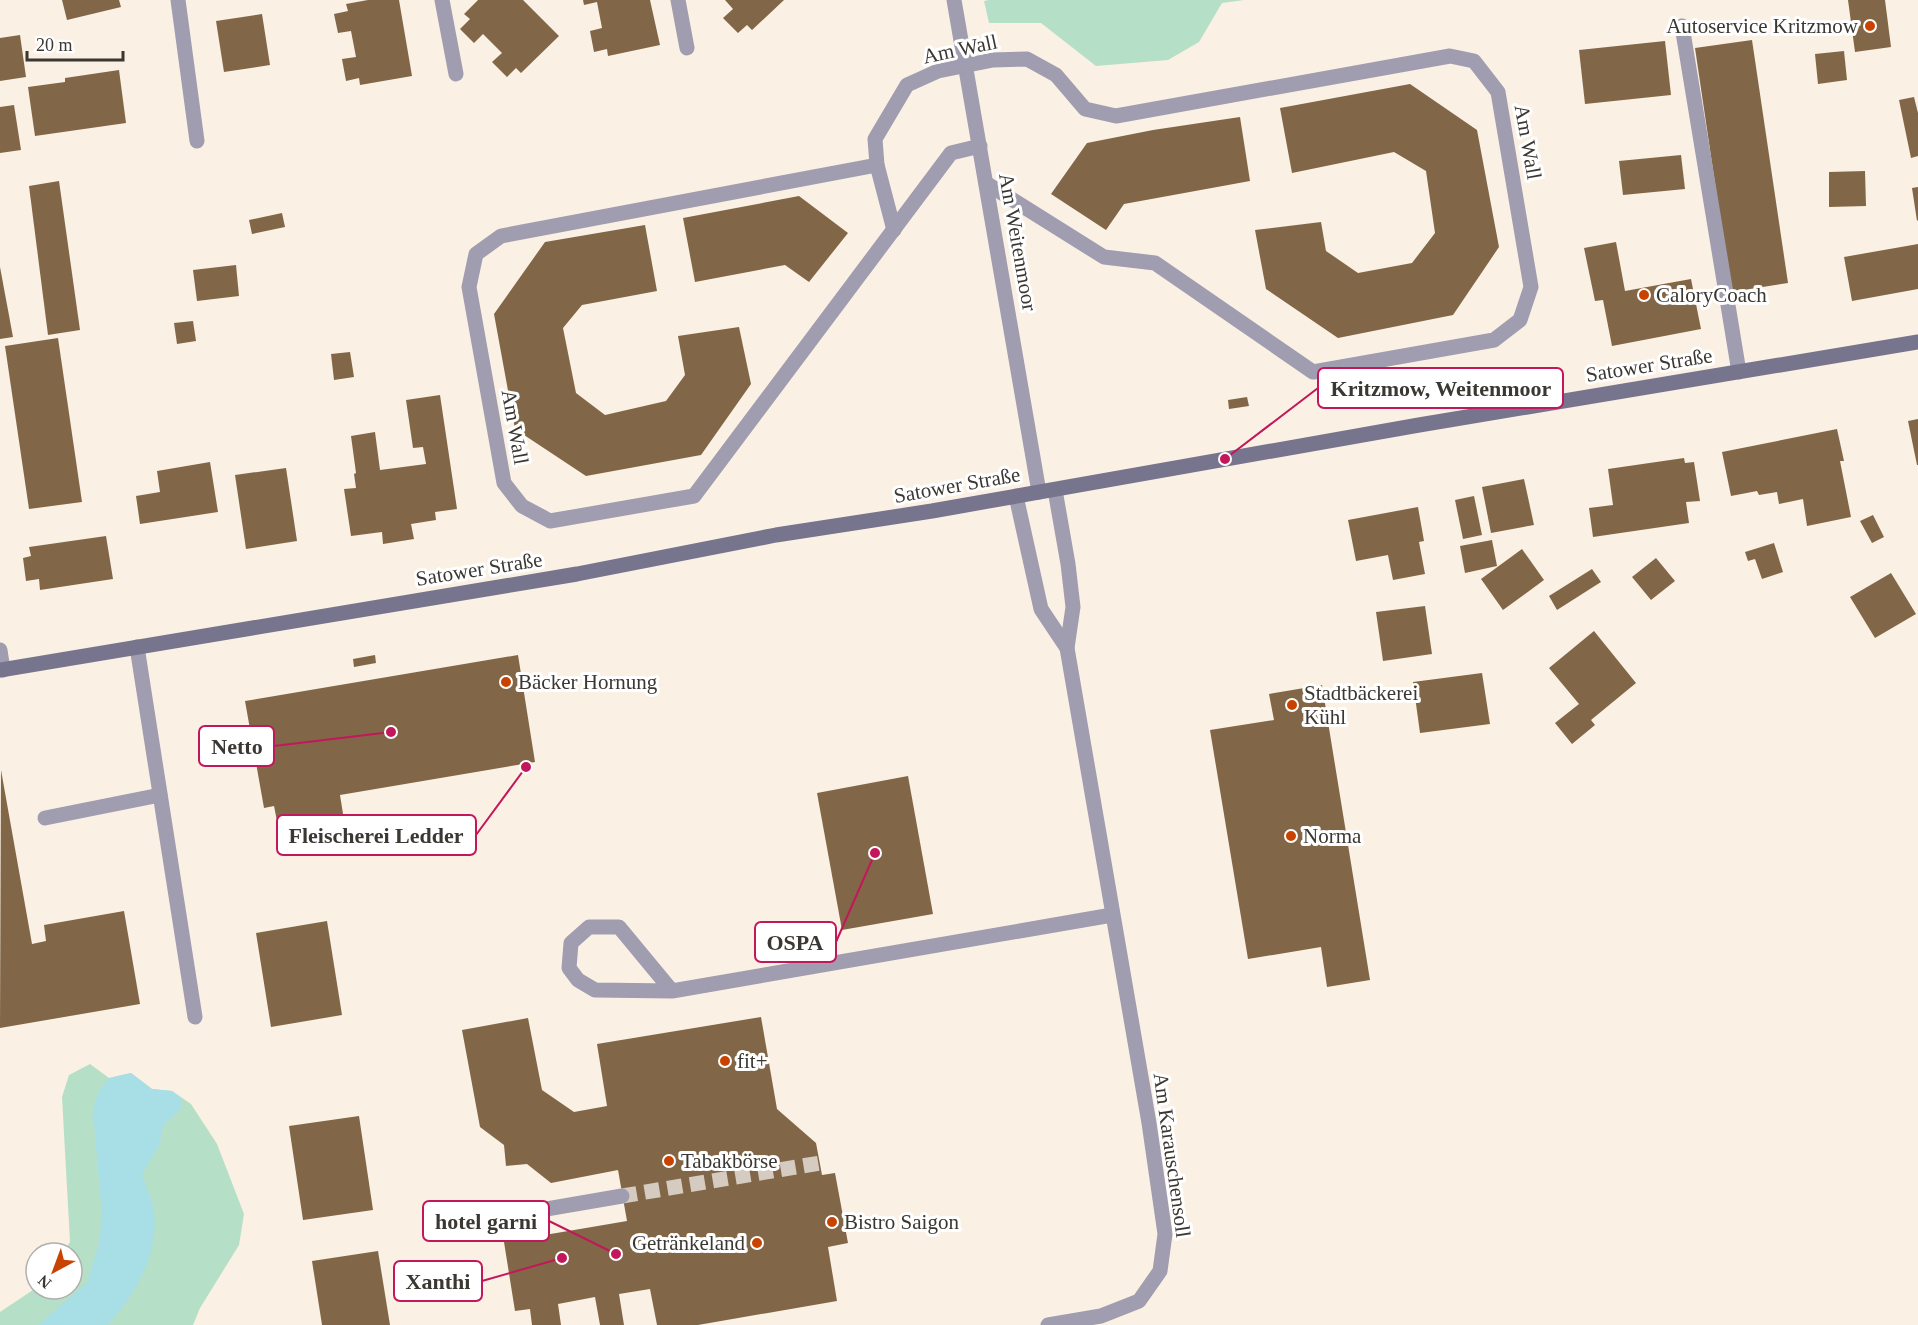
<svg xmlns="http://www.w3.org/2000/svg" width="1918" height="1325" font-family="'Times New Roman',serif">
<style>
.green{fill:#b6dfc7}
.water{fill:#a8dee6}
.building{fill:#816747}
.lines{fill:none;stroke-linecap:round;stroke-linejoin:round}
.pedestrian-tunnel{stroke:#d5cbc0;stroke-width:15;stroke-dasharray:15 8;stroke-linecap:butt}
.service{stroke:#9f9daf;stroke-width:15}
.pedestrian{stroke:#9f9daf;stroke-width:15}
.minor{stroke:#9f9daf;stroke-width:15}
.secondary{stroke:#77748e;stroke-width:15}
.poi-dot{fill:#c94300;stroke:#fff;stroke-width:2}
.labels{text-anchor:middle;stroke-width:6;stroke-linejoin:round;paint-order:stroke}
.poi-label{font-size:21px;fill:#3b3732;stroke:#fff;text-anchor:start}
.street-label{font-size:21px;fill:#3b3732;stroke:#fff}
.leader{fill:none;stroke:#c2185b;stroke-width:2}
.callout-dot{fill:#c2185b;stroke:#fff;stroke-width:2}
.callout{fill:#fff;stroke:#c2185b;stroke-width:2}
.callout-label{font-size:22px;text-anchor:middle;font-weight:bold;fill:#3b3732}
</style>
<rect width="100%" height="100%" fill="#fbf0e4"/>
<g class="green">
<polygon points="989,0 1244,0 1222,3 1199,42 1168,60 1096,66 1041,23 989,23 984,1"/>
<polygon points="90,1064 109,1078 131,1073 152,1089 172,1091 191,1104 217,1144 244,1214 239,1245 200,1308 193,1325 0,1325 0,1312 36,1288 72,1289 72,1253 63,1253 70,1242 62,1097 69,1075"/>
</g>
<path class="water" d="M131 1073 152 1089 172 1091 180 1097 182 1107 163 1126 159 1146 142 1174C145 1186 152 1198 154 1210 159 1253 136 1295 107 1325H38L87 1283 99 1244 102 1215 93 1111 98 1093 109 1078Z"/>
<g class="building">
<polygon points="62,0 119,0 121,7 67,20"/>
<polygon points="368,0 399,0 412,76 360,85 359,78 346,81 342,59 356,57 351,31 338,33 334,14 348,11 346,4"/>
<polygon points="478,0 523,0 559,36 521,73 516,68 507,77 492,62 502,53 483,34 474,43 460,29 470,19 464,14"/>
<polygon points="583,0 650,0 660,45 608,56 607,49 594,52 590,31 602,28 597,2 584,5"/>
<polygon points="725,0 784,0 752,30 747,25 738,33 723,18 733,9"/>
<polygon points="1848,0 1885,0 1891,47 1855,52"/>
<polygon points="262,14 270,65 224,72 216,21"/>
<polygon points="20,35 26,77 0,81 0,38"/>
<polygon points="1752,40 1788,283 1731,292 1695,48"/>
<polygon points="1665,41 1671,95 1585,104 1579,50"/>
<polygon points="1844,51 1847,80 1818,84 1815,54"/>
<polygon points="119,70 126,123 35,136 28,87 65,82 65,78"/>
<polygon points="1410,84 1477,130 1499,247 1453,315 1338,338 1266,289 1255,230 1321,222 1326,251 1358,273 1412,263 1435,233 1426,171 1394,152 1292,173 1280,108"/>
<polygon points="1914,97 1918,113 1918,156 1911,158 1899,100"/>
<polygon points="14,105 21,150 0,153 0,107"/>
<polygon points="1240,117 1250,181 1124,204 1106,230 1051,194 1087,143 1153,130"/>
<polygon points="1681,155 1685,189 1623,195 1619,161"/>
<polygon points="1865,171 1866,206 1829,207 1829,172"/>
<polygon points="59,181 80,330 48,335 29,186"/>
<polygon points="1918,187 1918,220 1917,221 1912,188"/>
<polygon points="799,196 848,233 809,282 785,265 695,282 683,218"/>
<polygon points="282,213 285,227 252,234 249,220"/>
<polygon points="645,225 657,291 582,305 563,328 576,393 605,415 666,401 685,375 678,336 739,327 751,384 701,455 586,476 515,429 494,314 545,242"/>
<polygon points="1616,242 1625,291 1691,279 1701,329 1612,346 1603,300 1595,301 1584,248"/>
<polygon points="1918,244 1918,289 1852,301 1844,257"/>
<polygon points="236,265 239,296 197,301 193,270"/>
<polygon points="0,267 13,337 0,339"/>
<polygon points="193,321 196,341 177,344 174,323"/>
<polygon points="58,338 82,502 29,509 5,346"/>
<polygon points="350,352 354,377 334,380 331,354"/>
<polygon points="440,395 457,509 435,512 436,520 411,524 414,539 383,544 382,532 351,536 344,489 356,488 354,474 356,473 351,436 375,432 380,470 426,464 423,447 413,448 406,400"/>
<polygon points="1247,397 1249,406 1229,409 1228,400"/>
<polygon points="1918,419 1918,465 1917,465 1908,421"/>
<polygon points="1837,429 1844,461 1840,461 1851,517 1807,526 1803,499 1779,504 1777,492 1759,495 1757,491 1731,496 1722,452"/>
<polygon points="1684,458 1685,463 1694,462 1700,501 1686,502 1689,523 1593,537 1589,508 1613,505 1608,469"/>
<polygon points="210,462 218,512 140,524 136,496 160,492 157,471"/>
<polygon points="286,468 297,541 246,549 235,475"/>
<polygon points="1524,479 1534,525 1491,533 1482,487"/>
<polygon points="1474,496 1482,535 1463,539 1455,500"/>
<polygon points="1418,507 1424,541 1419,542 1425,574 1393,580 1388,555 1356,561 1348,520"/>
<polygon points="1873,515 1884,537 1872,543 1860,521"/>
<polygon points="106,536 113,579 40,590 39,579 26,581 23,558 31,556 29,547"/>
<polygon points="1492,540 1497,566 1465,573 1460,546"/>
<polygon points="1774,543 1783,572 1762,579 1755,559 1748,561 1745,552"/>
<polygon points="1522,549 1544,580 1503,610 1481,579"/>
<polygon points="1656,558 1675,581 1651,600 1632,577"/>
<polygon points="1592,569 1601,582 1557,610 1549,596"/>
<polygon points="1891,573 1916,614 1875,638 1850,597"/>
<polygon points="1425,606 1432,654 1383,661 1376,612"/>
<polygon points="1594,631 1636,683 1591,720 1595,725 1572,744 1555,723 1579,704 1549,668"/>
<polygon points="375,655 376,663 354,667 353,659"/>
<polygon points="518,655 535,762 340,795 344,820 279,831 274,806 264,808 245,701"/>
<polygon points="1482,673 1490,724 1420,733 1413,682"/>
<polygon points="1322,685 1370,980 1327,987 1321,947 1248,959 1210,730 1274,720 1269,694"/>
<polygon points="1,770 32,944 46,941 44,925 124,911 140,1004 0,1028"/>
<polygon points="908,776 933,914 842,930 817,793"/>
<polygon points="327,921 342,1015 271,1027 256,933"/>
<polygon points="761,1017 777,1109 816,1143 822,1175 835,1173 848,1243 828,1247 837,1301 698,1325 657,1325 650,1289 619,1294 624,1325 600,1325 595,1297 558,1304 561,1325 532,1325 530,1309 515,1311 504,1242 627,1221 618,1170 551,1183 527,1164 506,1166 504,1145 480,1127 462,1030 528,1018 542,1090 574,1112 607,1106 597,1044"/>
<polygon points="359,1116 373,1210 303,1220 289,1126"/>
<polygon points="378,1251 390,1325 322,1325 312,1261"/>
</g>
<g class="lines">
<polyline class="pedestrian-tunnel" points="622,1196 820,1163"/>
<g class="service">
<polyline points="1682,26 1739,372"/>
<polyline points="137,647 195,1017"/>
<polyline points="45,818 160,795"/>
<polyline points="672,991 619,927 589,927 571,943 569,968 578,980 595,990 672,991 1112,915"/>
</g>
<polyline class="pedestrian" points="482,1220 622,1196"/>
<g class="minor">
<polyline points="178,0 197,141"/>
<polyline points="442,0 456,74"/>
<polyline points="678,0 687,48"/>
<polyline points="954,0 1039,492"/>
<polyline points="877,165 501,236 476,254 469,287 504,483 522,506 550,521 694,496 951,153 980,146"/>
<polyline points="894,230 877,165 875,139 907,85 938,71 993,60 1027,59 1056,75 1085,109 1116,116 1450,56 1474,61 1498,92 1531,287 1520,320 1494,340 1313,372 1155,263 1104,257 986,183"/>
<polyline points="1016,496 1041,609 1067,648"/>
<polyline points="0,650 3,670"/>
<polyline points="1048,1325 1101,1316 1139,1301 1160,1271 1165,1234 1149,1123 1067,648 1073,607 1068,564 1055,490"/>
</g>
<polyline class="secondary" points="0,670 577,574 776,535 932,511 1419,425 1918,342"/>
</g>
<g class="poi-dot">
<circle cx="1870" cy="26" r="6"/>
<circle cx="1644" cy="295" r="6"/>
<circle cx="506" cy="682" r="6"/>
<circle cx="1292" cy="705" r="6"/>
<circle cx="1291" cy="836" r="6"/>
<circle cx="725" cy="1061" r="6"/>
<circle cx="669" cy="1161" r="6"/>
<circle cx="832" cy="1222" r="6"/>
<circle cx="757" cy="1243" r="6"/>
</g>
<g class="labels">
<g class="poi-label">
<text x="1858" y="33" text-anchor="end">Autoservice Kritzmow</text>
<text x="1656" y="302">CaloryCoach</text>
<text x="518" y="689">Bäcker Hornung</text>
<text x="1304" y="700">Stadtbäckerei<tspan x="1304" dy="24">Kühl</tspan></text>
<text x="1303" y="843">Norma</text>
<text x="737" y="1068">fit+</text>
<text x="681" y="1168">Tabakbörse</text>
<text x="844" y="1229">Bistro Saigon</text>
<text x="745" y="1250" text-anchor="end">Getränkeland</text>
</g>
<g class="street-label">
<text transform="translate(960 49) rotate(-12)" y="7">Am Wall</text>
<text transform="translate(1528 142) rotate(80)" y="7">Am Wall</text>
<text transform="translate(1018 242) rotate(80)" y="7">Am Weitenmoor</text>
<text transform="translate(1649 365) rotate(-9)" y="7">Satower Straße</text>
<text transform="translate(515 427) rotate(80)" y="7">Am Wall</text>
<text transform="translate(957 485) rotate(-10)" y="7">Satower Straße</text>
<text transform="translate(479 569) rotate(-9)" y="7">Satower Straße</text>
<text transform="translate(1172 1155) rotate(82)" y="7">Am Karauschensoll</text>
</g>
</g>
<path class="leader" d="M1225 459L1318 388M391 732L274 746M526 767L476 835M875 853L836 942M616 1254L549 1221M562 1258L482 1281"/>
<g class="callout-dot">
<circle cx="1225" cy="459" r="6"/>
<circle cx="391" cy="732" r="6"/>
<circle cx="526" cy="767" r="6"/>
<circle cx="875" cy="853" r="6"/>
<circle cx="616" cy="1254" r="6"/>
<circle cx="562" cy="1258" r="6"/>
</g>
<g class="callout">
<rect x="1318" y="368" width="245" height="40" rx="6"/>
<rect x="199" y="726" width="75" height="40" rx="6"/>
<rect x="277" y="815" width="199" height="40" rx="6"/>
<rect x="755" y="922" width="81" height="40" rx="6"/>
<rect x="423" y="1201" width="126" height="40" rx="6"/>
<rect x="394" y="1261" width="88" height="40" rx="6"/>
</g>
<g class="callout-label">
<text x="1441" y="396">Kritzmow, Weitenmoor</text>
<text x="237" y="754">Netto</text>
<text x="376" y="843">Fleischerei Ledder</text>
<text x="795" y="950">OSPA</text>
<text x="486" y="1229">hotel garni</text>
<text x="438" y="1289">Xanthi</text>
</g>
<g transform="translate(54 1271) rotate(221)"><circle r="28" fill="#ffffff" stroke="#b1afad" stroke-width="1.5"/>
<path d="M0-4.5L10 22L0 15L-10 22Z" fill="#c94300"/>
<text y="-9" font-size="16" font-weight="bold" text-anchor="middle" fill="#3b3732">N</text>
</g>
<path d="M27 51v9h96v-9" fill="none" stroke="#3b3732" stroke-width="3"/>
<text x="36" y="51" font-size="18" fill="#3b3732" stroke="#ffffff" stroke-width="4.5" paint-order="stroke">20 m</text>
</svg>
